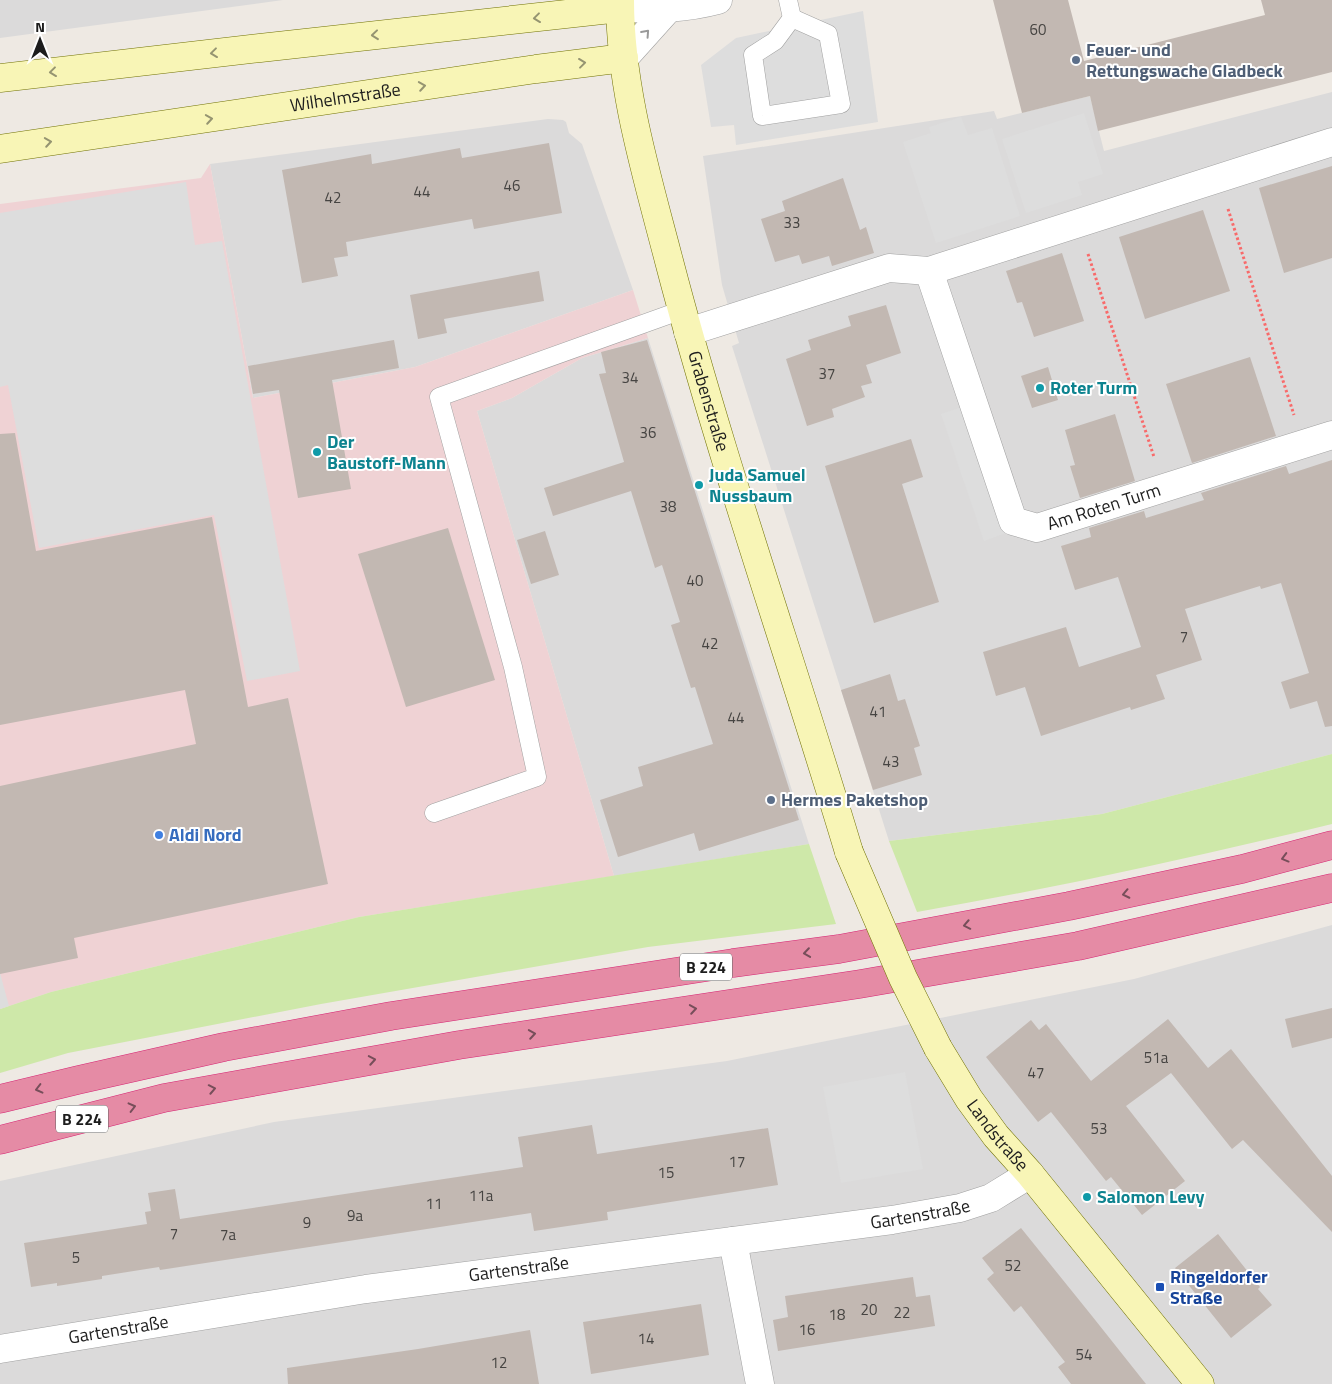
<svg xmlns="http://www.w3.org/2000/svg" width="1332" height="1384" font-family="'Titillium Web',sans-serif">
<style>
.residential{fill:#dbdada}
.commercial{fill:#efd2d4}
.grass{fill:#cee8a9}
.parking{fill:#ddd}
.building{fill:#c2b8b2}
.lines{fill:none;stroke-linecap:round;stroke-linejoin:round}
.lane-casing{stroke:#a1a1a1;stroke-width:19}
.street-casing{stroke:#a1a1a1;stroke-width:29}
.secondary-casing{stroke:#717206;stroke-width:29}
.highway-casing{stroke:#d62674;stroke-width:29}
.path{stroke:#f86a6a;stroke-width:3;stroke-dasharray:2.5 2.5;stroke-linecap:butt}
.lane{stroke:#fff;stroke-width:18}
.street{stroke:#fff;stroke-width:28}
.secondary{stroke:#f8f5b6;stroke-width:28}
.highway{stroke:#e58ba5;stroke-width:28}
.secondary-bridge-casing{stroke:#717206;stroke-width:29;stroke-linecap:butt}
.secondary-bridge{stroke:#f8f5b6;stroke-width:28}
.oneway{stroke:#959471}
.oneway2{stroke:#999}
.oneway3{stroke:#774e5a}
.service-dot{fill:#5c6f8a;stroke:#fff;stroke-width:2}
.culture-dot{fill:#0f9aa8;stroke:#fff;stroke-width:2}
.shop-dot{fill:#3f7fe0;stroke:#fff;stroke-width:2}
.transit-dot{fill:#1a4fb4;stroke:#fff;stroke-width:2}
.labels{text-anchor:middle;stroke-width:4;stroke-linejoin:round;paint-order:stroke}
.number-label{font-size:15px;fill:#464442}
.shield{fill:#fff;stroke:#616161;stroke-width:1}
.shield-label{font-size:16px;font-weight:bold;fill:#1d1d1d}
.service-label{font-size:18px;font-weight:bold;fill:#4e5e75;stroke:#fff;text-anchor:start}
.street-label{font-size:18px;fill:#1d1d1d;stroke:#fff}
.culture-label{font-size:18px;font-weight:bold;fill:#0d838f;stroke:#fff;text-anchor:start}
.shop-label{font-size:18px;font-weight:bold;fill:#366cbe;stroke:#fff;text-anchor:start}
.transit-label{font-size:18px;font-weight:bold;fill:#164399;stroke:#fff;text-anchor:start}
</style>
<rect width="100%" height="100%" fill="#eee9e3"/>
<g class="residential">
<polygon points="0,0 283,0 0,38"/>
<polygon points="1332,92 1332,754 1102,814 889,841 732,346 739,343 722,285 703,156 994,111 997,119 1090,96 1104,151"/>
<polygon points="548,119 563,120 566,122 569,133 582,144 633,290 415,367 253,398 210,164"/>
<polygon points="648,338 809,844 614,876 477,411 512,398 582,358"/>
<polygon points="1332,925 1332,1384 0,1384 0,1181 274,1122 727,1061 1134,979"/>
</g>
<polygon class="commercial" points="210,164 253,398 415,367 633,290 648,338 582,358 512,398 477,411 614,876 359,917 51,992 0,1009 0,204 201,178"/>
<g class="grass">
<path d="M1332 754V824C1194 857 1056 888 917 912L889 841 1102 814Z"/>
<polygon points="809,844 836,924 648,947 321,1004 68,1053 0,1073 0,1009 51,992 359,917"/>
</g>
<g class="parking">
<polygon points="863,11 878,122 736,145 734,125 711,127 701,65 736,38"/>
<polygon points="1084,113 1103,174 1078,182 1082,195 1026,213 1002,139"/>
<polygon points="961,117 968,135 992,128 1020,216 936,243 903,142 931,133 929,127"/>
<polygon points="186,182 195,245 222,241 300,671 247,681 214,515 39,548 8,385 0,387 0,213"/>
<polygon points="971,404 1014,530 984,541 941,414"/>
<polygon points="0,973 9,1006 0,1009"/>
<polygon points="905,1072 923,1169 841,1183 823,1087"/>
</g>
<g class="building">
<polygon points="993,0 1068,0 1084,61 1265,15 1261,0 1332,0 1332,72 1098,131 1090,96 1022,113"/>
<polygon points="549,143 562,213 474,229 472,219 346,242 348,256 334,258 338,276 302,283 282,170 371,154 372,164 460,148 462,158"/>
<polygon points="1332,166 1332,258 1284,273 1259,188"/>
<polygon points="843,178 860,230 866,227 874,253 832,266 829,256 802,264 799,255 775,262 761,219 785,211 782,201"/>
<polygon points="1203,210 1230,291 1145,319 1119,237"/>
<polygon points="1062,253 1084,321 1034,337 1022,302 1017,303 1006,271"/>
<polygon points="539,271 544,301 444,319 447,333 418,339 410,295"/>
<polygon points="886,305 901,353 866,365 872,383 861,386 865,397 832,409 834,417 807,426 786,359 811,350 808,340 851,326 848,316"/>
<polygon points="394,340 399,368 332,380 351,489 298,498 279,390 253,394 248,366"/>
<polygon points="647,340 799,820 699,851 694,833 618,857 600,800 643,786 638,767 713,744 695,687 691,688 671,625 680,622 662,565 655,568 631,491 553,516 544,488 624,462 599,374 606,373 601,352"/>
<polygon points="1250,357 1276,436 1192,463 1166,384"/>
<polygon points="1048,367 1058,400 1032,408 1021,376"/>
<polygon points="1115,414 1135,481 1080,498 1070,466 1075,465 1065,430"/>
<polygon points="15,433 36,551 212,517 248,707 288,698 328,884 74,938 78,958 0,974 0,786 196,744 185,690 0,725 0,434"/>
<polygon points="911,439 923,477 902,484 939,602 874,623 825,466"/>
<polygon points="1332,460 1332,726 1325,727 1317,701 1290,709 1281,682 1309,673 1281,583 1261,589 1260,586 1185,609 1202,660 1156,675 1165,699 1131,710 1130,707 1041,736 1025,687 996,696 983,652 1066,627 1079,667 1141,647 1118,577 1075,590 1061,546 1091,537 1089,528 1144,511 1146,518 1204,500 1201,493 1286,466 1289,474"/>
<polygon points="448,528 495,680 406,707 358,554"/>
<polygon points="545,531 559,575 531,584 517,540"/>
<polygon points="890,674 898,701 905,699 920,746 914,748 922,775 873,790 841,690"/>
<polygon points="1332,1008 1332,1038 1292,1048 1285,1019"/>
<polygon points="1168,1019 1208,1068 1231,1049 1332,1176 1332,1232 1243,1140 1232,1149 1171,1073 1126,1106 1185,1181 1142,1215 1111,1177 1106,1181 1051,1112 1038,1122 986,1057 1031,1020 1039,1030 1046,1024 1091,1081"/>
<polygon points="592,1125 597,1154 768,1128 778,1185 607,1212 608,1220 534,1231 531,1213 160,1270 159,1267 102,1276 102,1279 57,1286 57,1283 31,1287 24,1243 147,1224 145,1212 151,1211 148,1193 175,1189 180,1219 523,1167 518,1137"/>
<polygon points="1021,1228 1092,1316 1146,1384 1071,1384 1058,1367 1065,1362 1021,1306 1014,1312 987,1279 994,1273 982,1258"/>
<polygon points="1218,1234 1260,1287 1258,1289 1272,1305 1231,1338 1175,1268"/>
<polygon points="913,1277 916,1297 930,1295 935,1326 778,1351 773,1320 788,1317 785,1296"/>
<polygon points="701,1304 709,1355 591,1374 583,1322"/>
<polygon points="530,1330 539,1384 288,1384 287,1368 418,1349"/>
</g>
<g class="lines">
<defs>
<g id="lane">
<polyline points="788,0 792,18"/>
<polygon points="792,18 828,34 841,104 762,116 753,55 775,41"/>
<polyline points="434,813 537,777 513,667 439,397 682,310"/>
</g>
<g id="street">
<path d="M620 8C656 9 684 9 718 0"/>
<polyline points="624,58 668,9"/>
<path id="s1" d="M1332 142 929 271 1013 521 1037 528 1332 435"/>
<polyline points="688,332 889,268 929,271"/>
<polyline points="733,1241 760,1384"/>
<path id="s2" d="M0 1349 366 1289 892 1220 960 1208 991 1198 1030 1174"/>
</g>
<g id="secondary">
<path id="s3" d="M620 0C620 89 647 176 669 261 721 460 790 655 849 852"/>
<polyline points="0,78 260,48 620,8"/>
<path id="s4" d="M0 149 536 69 624 58"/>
<path id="s5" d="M938 1048 969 1099 996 1136 1030 1174 1200 1384"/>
</g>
<g id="highway">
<polyline points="0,1099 78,1080 224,1047 391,1016 733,963 839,949 1069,906 1242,869 1332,845"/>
<polyline points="0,1140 164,1098 459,1045 860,984 1078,946 1332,888"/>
</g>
</defs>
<use href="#lane" class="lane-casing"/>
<use href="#street" class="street-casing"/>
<use href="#secondary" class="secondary-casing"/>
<use href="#highway" class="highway-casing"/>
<g class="path">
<polyline points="1228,209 1294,415"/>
<polyline points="1088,254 1154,457"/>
</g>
<use href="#lane" class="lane"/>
<use href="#street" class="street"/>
<use href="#secondary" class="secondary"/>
<use href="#highway" class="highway"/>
<defs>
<polyline id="secondary-bridge" points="849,852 903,978 938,1048"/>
</defs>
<use href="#secondary-bridge" class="secondary-bridge-casing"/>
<use href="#secondary-bridge" class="secondary-bridge"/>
</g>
<defs><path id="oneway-chevron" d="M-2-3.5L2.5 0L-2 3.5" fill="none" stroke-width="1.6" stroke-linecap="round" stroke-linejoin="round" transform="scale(1.25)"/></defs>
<g class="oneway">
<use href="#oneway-chevron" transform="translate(537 18) rotate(173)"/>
<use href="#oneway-chevron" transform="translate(375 35) rotate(174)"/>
<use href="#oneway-chevron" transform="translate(214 53) rotate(173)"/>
<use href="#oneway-chevron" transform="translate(582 63) rotate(-7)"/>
<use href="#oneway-chevron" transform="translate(53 72) rotate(173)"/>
<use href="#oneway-chevron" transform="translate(422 86) rotate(-9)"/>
<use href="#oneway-chevron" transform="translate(209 119) rotate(-9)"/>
<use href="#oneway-chevron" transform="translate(48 142) rotate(-9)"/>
</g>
<use class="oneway2" href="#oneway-chevron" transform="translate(646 33) rotate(-48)"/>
<g class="oneway3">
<use href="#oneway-chevron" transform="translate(1285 858) rotate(165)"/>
<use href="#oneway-chevron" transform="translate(1126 894) rotate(168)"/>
<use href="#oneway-chevron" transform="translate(967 925) rotate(169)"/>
<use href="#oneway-chevron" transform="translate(807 953) rotate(172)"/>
<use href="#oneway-chevron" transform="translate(693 1009) rotate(-9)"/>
<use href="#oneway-chevron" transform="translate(532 1034) rotate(-9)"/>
<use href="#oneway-chevron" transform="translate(372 1060) rotate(-10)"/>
<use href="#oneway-chevron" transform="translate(39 1089) rotate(166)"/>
<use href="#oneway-chevron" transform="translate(212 1089) rotate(-11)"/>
<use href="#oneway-chevron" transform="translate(132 1107) rotate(-14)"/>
</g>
<g class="service-dot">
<circle cx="1076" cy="60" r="5"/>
<circle cx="771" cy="800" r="5"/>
</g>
<g class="culture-dot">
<circle cx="1040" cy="388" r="5"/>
<circle cx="317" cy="452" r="5"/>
<circle cx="699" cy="485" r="5"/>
<circle cx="1087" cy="1197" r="5"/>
</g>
<circle class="shop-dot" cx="159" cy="835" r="5"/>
<rect class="transit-dot" x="1155" y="1282" width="10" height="10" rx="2.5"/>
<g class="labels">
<g class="number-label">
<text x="1038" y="35">60</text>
<text x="512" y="191">46</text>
<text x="422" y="197">44</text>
<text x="333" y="203">42</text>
<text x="792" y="228">33</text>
<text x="827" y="379">37</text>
<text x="630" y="383">34</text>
<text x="648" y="438">36</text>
<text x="668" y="512">38</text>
<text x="695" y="586">40</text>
<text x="1184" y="642">7</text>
<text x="710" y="649">42</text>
<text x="878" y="717">41</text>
<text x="736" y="723">44</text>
<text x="891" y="767">43</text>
<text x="1156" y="1063">51a</text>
<text x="1036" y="1078">47</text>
<text x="1099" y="1134">53</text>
<text x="737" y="1167">17</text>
<text x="666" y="1178">15</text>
<text x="481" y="1201">11a</text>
<text x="434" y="1209">11</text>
<text x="355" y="1221">9a</text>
<text x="307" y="1228">9</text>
<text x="174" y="1239">7</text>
<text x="228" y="1240">7a</text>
<text x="76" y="1263">5</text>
<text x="1013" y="1271">52</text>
<text x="869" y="1315">20</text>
<text x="902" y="1318">22</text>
<text x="837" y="1320">18</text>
<text x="807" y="1335">16</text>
<text x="646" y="1344">14</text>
<text x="1084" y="1360">54</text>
<text x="499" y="1368">12</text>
</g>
<g class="shield">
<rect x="680" y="953.5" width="52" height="27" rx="4"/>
<rect x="56" y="1105.5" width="52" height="27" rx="4"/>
</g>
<g class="shield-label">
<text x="706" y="973">B 224</text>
<text x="82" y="1125">B 224</text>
</g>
<g class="service-label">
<text x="1086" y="56">Feuer- und<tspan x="1086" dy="21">Rettungswache Gladbeck</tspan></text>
<text x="781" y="806">Hermes Paketshop</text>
</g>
<g class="street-label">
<text dy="6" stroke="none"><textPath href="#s4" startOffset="349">Wilhelmstraße</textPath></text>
<text dy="6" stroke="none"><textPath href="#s3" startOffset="412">Grabenstraße</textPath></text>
<text dy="6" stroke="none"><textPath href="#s1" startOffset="782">Am Roten Turm</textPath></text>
<text dy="6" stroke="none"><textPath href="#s5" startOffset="106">Landstraße</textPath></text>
<text dy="6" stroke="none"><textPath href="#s2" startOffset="930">Gartenstraße</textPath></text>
<text dy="6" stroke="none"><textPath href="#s2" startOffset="525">Gartenstraße</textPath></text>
<text dy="6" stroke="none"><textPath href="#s2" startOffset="120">Gartenstraße</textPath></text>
</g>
<g class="culture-label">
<text x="1050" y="394">Roter Turm</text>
<text x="327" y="448">Der<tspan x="327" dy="21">Baustoff-Mann</tspan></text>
<text x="709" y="481">Juda Samuel<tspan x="709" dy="21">Nussbaum</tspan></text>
<text x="1097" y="1203">Salomon Levy</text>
</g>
<g class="shop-label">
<text x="169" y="841">Aldi Nord</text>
</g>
<g class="transit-label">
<text x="1170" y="1283">Ringeldorfer<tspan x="1170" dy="21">Straße</tspan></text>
</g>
</g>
<g transform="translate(40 40)" stroke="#ffffff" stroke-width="4" paint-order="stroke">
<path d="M0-4L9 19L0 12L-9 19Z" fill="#1d1d1d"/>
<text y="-8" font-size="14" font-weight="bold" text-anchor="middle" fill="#1d1d1d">N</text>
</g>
</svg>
